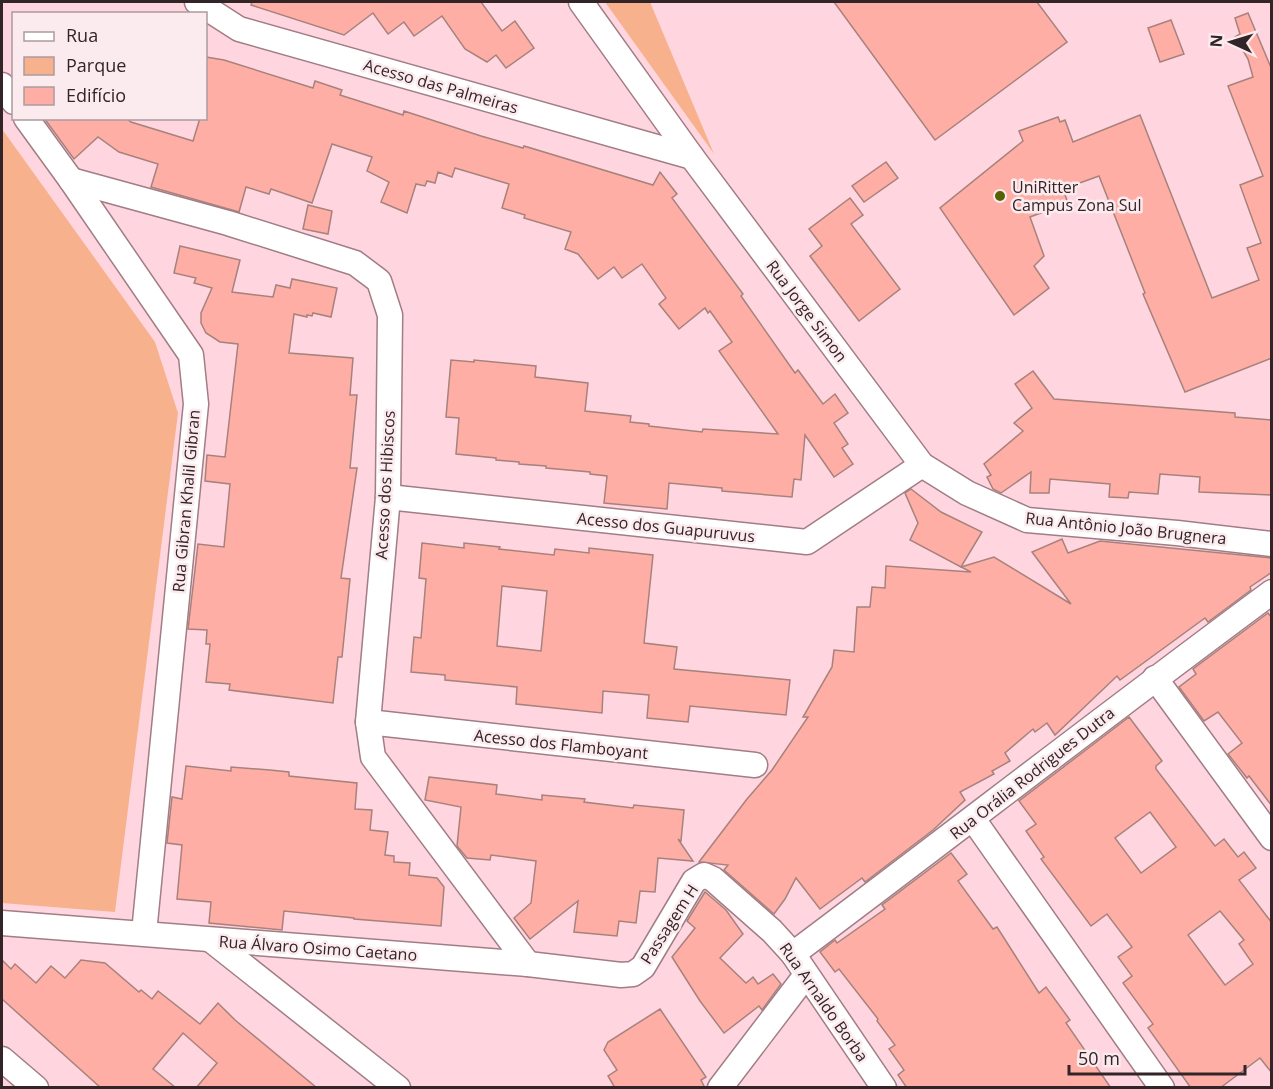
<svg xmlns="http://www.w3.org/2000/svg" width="1273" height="1089" font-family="'Open Sans',sans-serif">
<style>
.green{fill:#f7b28d}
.building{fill:#ffaea5;stroke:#a7827d;stroke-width:1.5;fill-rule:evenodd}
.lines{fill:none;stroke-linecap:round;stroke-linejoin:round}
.minor-casing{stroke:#a17d85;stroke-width:27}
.minor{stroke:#fff;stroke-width:24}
.poi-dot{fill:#566203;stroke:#fcebee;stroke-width:2}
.labels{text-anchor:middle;stroke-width:5;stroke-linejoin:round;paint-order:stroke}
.street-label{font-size:16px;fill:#332427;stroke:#fcebee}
.poi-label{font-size:16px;fill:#332427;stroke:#fcebee;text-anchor:start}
</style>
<rect width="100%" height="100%" fill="#ffd6df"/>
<g class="green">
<polygon points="605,2 650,2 714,154"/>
<polygon points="2,129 155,342 178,413 115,912 2,903"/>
</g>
<g class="building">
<polygon points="252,2 481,2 502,31 515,21 534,48 506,68 496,55 487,62 465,49 442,16 414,36 404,22 388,34 373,13 344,35 251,5"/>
<polygon points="834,2 1037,2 1067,42 935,140"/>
<polygon points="1248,13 1272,70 1272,358 1185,392 1143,294 1145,293 1099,176 1063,189 1068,203 1030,217 1044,256 1034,266 1049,288 1014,315 940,208 1023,141 1019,131 1058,117 1060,122 1065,120 1073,142 1140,115 1212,298 1259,280 1247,248 1261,243 1240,185 1263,176 1228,86 1253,77 1248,59 1235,37 1240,34 1235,18"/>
<polygon points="1171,20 1184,54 1160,62 1148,28"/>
<polygon points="206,57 224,60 313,88 315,81 342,90 340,95 403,115 404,111 481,136 523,148 524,146 653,185 660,172 677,194 672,198 743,294 741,296 795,373 798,370 823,404 835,394 848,413 834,423 848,444 842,448 853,464 834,477 805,435 801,480 794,479 792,497 722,491 722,488 669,483 667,509 604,503 607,476 590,474 590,472 546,468 546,466 519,464 519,462 496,460 496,458 456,454 459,418 446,417 451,360 474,362 474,360 536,366 535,377 588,383 585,411 631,416 630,422 649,424 649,426 702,432 703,429 778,434 719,351 732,342 710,311 708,313 705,308 679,329 659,304 666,298 642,264 622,278 614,267 598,279 578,254 565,249 571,232 524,218 525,215 502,208 509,184 455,168 452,177 438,172 435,183 427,181 425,186 416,184 407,213 381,202 389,182 367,171 372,157 332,144 312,203 271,189 269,194 246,187 239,212 151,187 158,164 119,152 98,137 74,159 44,118 126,118 131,122 193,141 200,118 206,118"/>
<polygon points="886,162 898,178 864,202 852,186"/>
<polygon points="850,198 863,215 851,224 900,289 859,321 810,256 822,246 809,229"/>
<polygon points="308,205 332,211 328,234 303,229"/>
<polygon points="180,246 240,260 232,292 273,297 276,285 290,288 292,279 337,288 331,317 313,313 312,316 307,315 307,317 294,314 289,353 353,358 350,395 357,395 350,468 357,468 341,578 350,579 342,657 338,657 333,703 229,690 230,684 206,682 210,644 206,644 207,630 188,629 198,544 224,547 230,484 205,481 207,455 225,457 238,344 220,342 206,333 201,323 201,313 212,288 194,283 196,278 174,273"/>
<polygon points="1033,371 1054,399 1235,413 1235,417 1272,420 1272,495 1199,492 1200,477 1160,474 1158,494 1129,492 1128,498 1109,497 1110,484 1050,479 1049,493 1030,493 1031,472 1001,493 993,489 987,477 991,475 984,464 1023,431 1014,423 1032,408 1015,384"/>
<polygon points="911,489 941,512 982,532 961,567 910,540 918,523 905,493"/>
<polygon points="1062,539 1068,553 1100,541 1272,558 1272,572 1250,587 1251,590 1208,622 1205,618 1120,680 1117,676 1055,735 1047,723 1035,732 1033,729 1005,753 1010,761 992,771 994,774 960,792 965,800 933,830 865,882 862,878 820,909 796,878 785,899 774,914 724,870 728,865 699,862 747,799 772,770 808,717 803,717 832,667 834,650 854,652 857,607 870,607 872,587 885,588 886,566 971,572 961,567 994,557 1071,604 1032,552"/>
<path d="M422 543 464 548V543L500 547 499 549 554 555 555 549 589 553V548L653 555 644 643 677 647 674 669 790 680 786 715 690 706 688 722 647 718 649 695 603 691 602 713 516 704 517 687 445 680V675L411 672 414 637 421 638 426 579 419 578ZM502 586 547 591 541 651 497 646Z"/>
<polygon points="1268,613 1272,618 1272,806 1249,776 1247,778 1228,754 1242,743 1218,712 1204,721 1179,687 1196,674 1193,669"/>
<path d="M1129 717 1162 761 1156 766V769L1215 846 1224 839 1238 857 1244 852 1256 868 1239 880 1272 923V1073L1260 1058 1220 1088H1191L1148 1028 1153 1024 1123 983 1132 976 1118 957 1132 947 1107 914 1091 926 1041 859 1044 857 1026 831 1036 824 1019 801ZM1150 812 1176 847 1141 873 1115 838ZM1220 911 1244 940 1239 944 1253 964 1225 985 1188 935Z"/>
<polygon points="186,766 231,771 231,767 270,770 289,772 289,776 357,783 355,809 372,810 370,830 388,832 385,855 394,856 394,862 410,863 409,875 437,878 444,887 441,926 354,919 354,918 284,911 282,930 209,923 211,902 177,899 182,845 167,843 172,797 182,799"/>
<polygon points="429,777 497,785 496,794 542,800 542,795 585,799 584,802 633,808 634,805 684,810 681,841 678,839 693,861 658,858 655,892 640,891 636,923 619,921 617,936 574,932 578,901 530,939 514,918 531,903 536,861 491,855 490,860 467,858 457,846 461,807 425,800"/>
<polygon points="951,853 967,874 958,881 993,929 997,927 1039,993 1046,987 1070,1020 1066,1023 1111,1088 907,1088 898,1075 904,1070 889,1049 895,1045 877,1021 878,1019 839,969 835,972 820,952 835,940 837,943 885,909 882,905"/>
<polygon points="705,892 726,910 743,934 720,958 746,983 753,977 758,984 773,974 781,984 762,1010 759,1006 724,1033 700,1001 672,957 695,928 687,921"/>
<polygon points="2,960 11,969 15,964 36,983 51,966 65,978 81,960 105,963 139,992 141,990 152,999 158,991 200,1024 218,1003 235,1020 317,1088 196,1088 217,1063 183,1033 153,1069 176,1088 101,1088 2,999"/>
<polygon points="660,1009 706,1077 701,1080 705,1088 615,1088 608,1076 617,1070 604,1050 608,1042"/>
</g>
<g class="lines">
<defs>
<g id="minor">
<polyline points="197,2 239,29 692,157"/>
<polyline points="581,2 692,157 922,465 967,493 1027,520 1177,533 1272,544"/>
<polyline points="2,85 14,102"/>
<polyline points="26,118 71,180 191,355 196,404 144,933"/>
<polyline points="71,180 228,223 355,263 379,281 390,315 388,497 368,722 373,757 528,964"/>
<polyline points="388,497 807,542 922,465"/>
<polyline points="1155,678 1272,838"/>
<polyline points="368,722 755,765"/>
<polyline points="973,819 1162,1088"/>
<polyline points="2,923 528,964 621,975 633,974 643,967 694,881 704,875 713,879 772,931 793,954 884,1088"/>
<polyline points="211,940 398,1088"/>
<path d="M793 954C953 834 1111 711 1272 592"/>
<polyline points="2,1059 36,1088"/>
<polyline points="720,1088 806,975"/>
</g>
</defs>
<use href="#minor" class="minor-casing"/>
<use href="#minor" class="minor"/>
</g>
<circle class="poi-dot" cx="1000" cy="196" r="6"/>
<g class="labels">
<g class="street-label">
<text transform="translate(441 86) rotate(16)" y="6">Acesso das Palmeiras</text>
<text transform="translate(807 311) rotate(53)" y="6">Rua Jorge Simon</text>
<text transform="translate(385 485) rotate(-87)" y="6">Acesso dos Hibiscos</text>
<text transform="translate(186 501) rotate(-85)" y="6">Rua Gibran Khalil Gibran</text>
<text transform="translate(666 527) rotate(6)" y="6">Acesso dos Guapuruvus</text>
<text transform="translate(1126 528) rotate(6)" y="6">Rua Antônio João Brugnera</text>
<text transform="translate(561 744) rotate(6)" y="6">Acesso dos Flamboyant</text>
<text transform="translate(1032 773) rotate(-38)" y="6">Rua Orália Rodrigues Dutra</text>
<text transform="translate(669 924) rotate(-57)" y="6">Passagem H</text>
<text transform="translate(318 948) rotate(4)" y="6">Rua Álvaro Osimo Caetano</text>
<text transform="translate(824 1002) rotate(55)" y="6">Rua Arnaldo Borba</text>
</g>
<g class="poi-label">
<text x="1012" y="193">UniRitter<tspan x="1012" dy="18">Campus Zona Sul</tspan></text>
</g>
</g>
<rect width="1273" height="1089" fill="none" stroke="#332427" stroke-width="6"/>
<rect x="12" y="12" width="195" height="108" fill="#fcebee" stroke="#ac9b9e" stroke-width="1.5"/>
<rect x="24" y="32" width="30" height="9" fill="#ffffff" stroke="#ac9b9e" stroke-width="1.5"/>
<text x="66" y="42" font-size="18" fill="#332427">Rua</text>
<rect x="24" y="57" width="30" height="18" fill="#f7b28d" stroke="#ac9b9e" stroke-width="1.5"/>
<text x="66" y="72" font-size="18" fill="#332427">Parque</text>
<rect x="24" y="87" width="30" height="18" fill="#ffaea5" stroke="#ac9b9e" stroke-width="1.5"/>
<text x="66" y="102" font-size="18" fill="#332427">Edifício</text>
<g transform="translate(1231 42) rotate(274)" stroke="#fcebee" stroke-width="4.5" paint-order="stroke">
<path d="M0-4.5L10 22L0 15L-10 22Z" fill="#332427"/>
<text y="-9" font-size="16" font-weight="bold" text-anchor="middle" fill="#332427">N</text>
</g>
<path d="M1069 1065v9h176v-9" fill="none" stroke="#332427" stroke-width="3"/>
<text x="1078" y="1065" font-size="18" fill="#332427" stroke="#fcebee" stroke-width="4.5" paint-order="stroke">50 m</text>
</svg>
